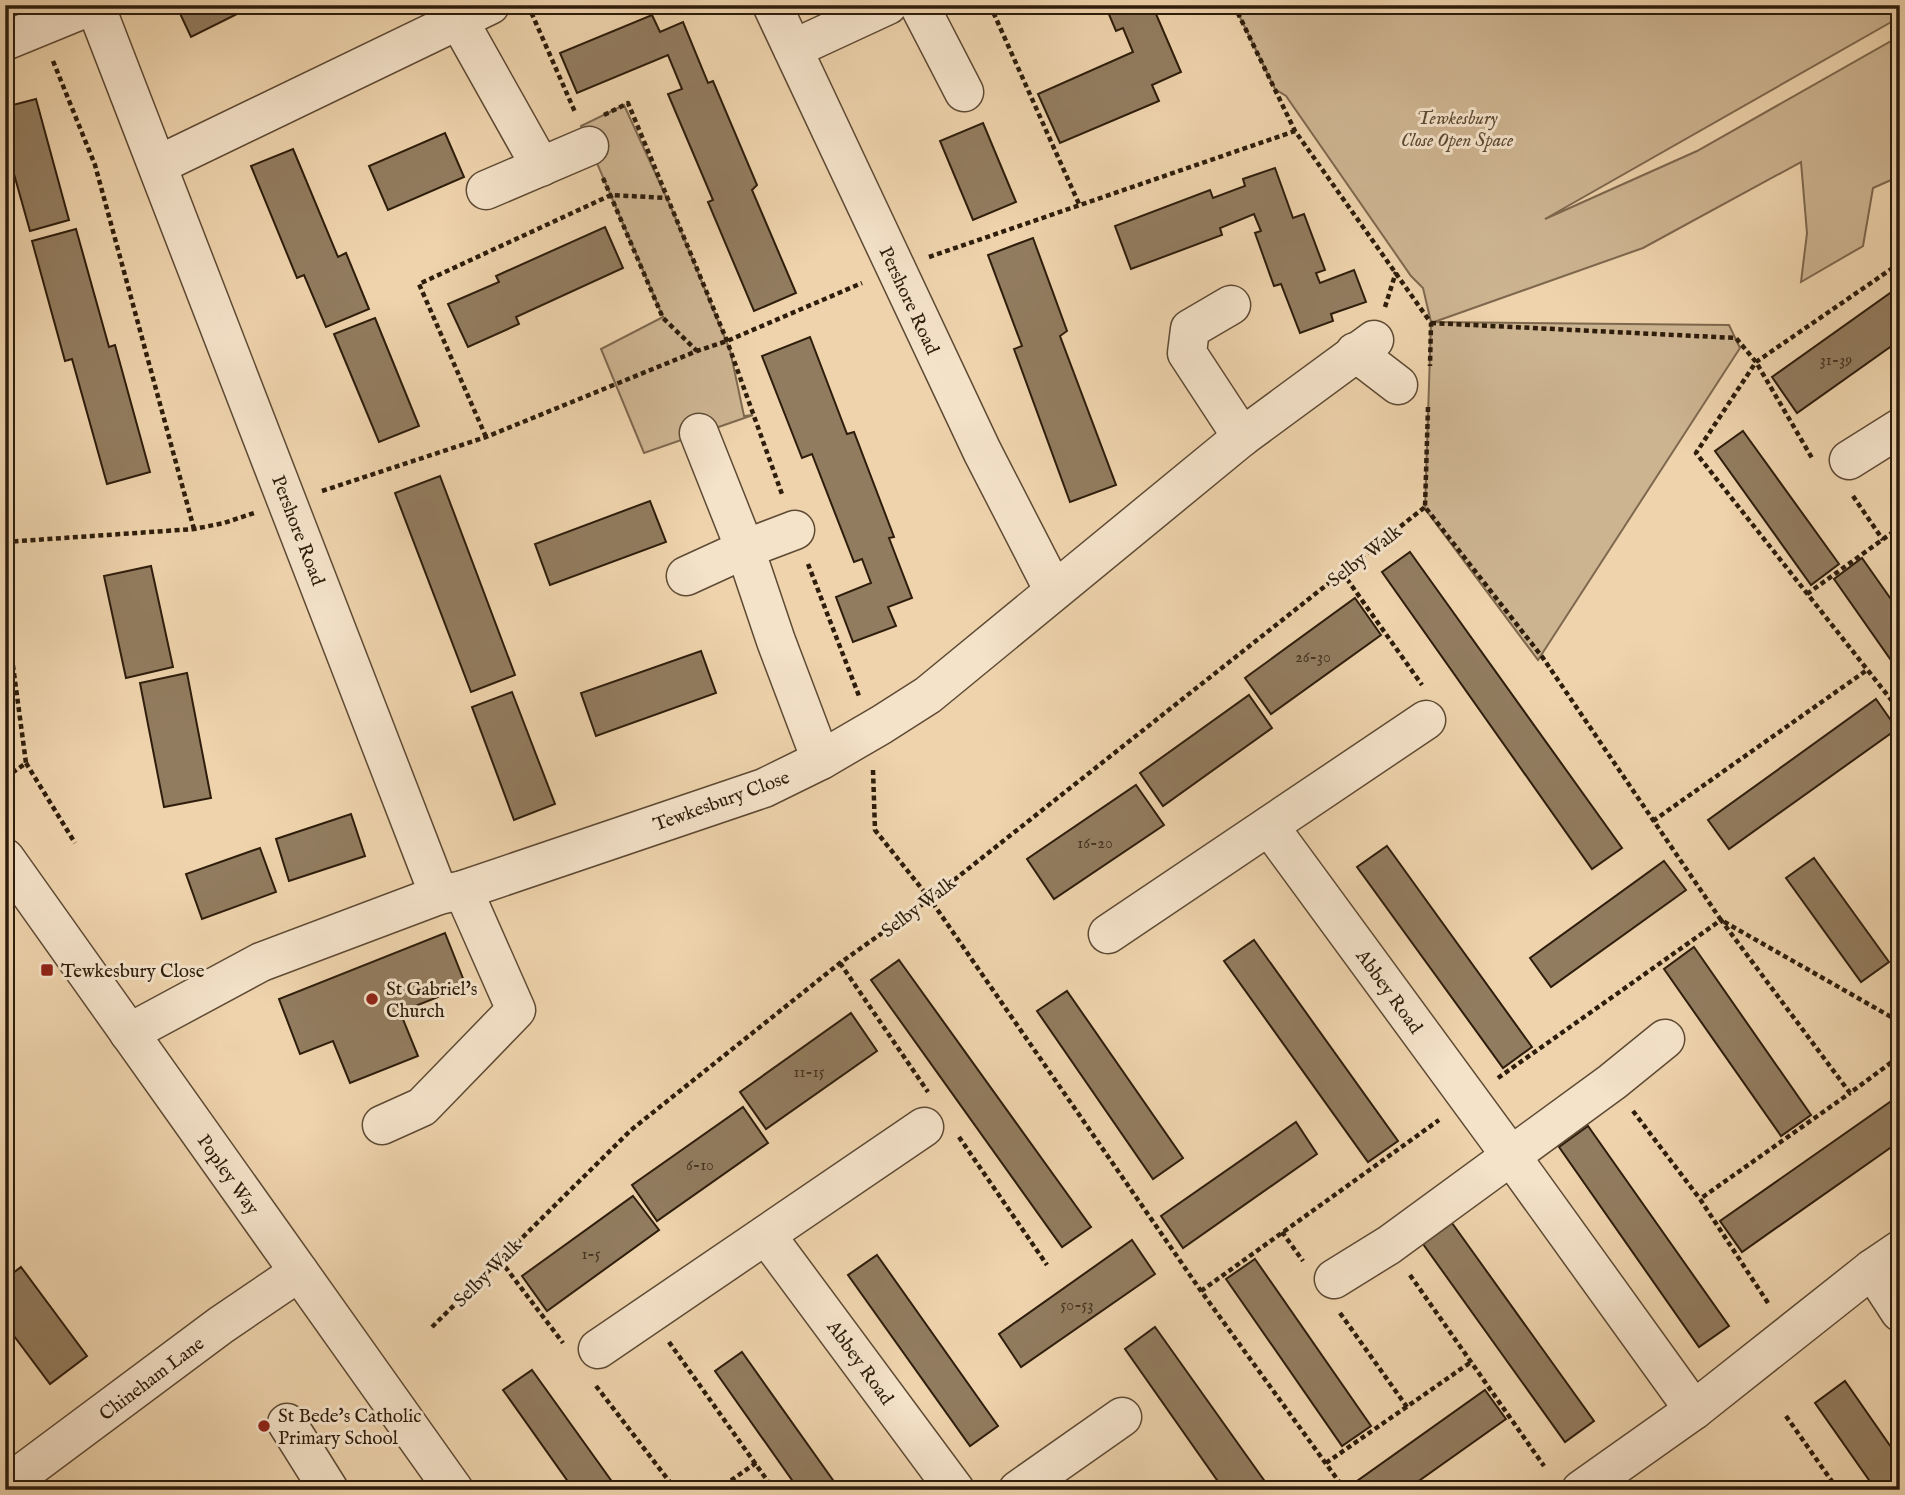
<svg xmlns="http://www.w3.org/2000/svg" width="1905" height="1495" font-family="'IM FELL English',serif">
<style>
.green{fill:#cdb491;stroke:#7e684e;stroke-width:2}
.building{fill:#927c5f;stroke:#2e1d0c;stroke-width:2}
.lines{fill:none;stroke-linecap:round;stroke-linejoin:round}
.minor-casing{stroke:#5e4a34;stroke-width:41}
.path{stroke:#2e1d0c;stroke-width:4.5;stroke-dasharray:5 3.5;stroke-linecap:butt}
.minor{stroke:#f4e2c9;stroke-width:38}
.poi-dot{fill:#8f2418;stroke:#f4e2c9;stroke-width:2.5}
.labels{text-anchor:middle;stroke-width:6;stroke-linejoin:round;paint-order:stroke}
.number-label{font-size:16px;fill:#473521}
.park-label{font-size:19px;font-style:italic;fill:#5e4a34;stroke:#f4e2c9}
.street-label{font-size:19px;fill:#2e1d0c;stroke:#f4e2c9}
.poi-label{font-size:19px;fill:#2e1d0c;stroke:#f4e2c9;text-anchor:start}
</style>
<rect width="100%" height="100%" fill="#eed3ac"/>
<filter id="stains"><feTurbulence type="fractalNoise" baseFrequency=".00286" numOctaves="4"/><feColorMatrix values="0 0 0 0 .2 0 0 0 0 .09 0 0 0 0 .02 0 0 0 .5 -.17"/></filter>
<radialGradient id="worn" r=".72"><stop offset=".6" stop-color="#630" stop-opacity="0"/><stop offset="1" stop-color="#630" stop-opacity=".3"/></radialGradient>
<g class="green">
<polygon points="1234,5 1900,5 1900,17 1545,219 1697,151 1900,36 1900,176 1873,188 1863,246 1801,282 1807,233 1801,162 1643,248 1434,322 1729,325 1740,348 1538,660 1425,509 1431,322 1423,288 1411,276 1286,96 1275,89"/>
<polygon points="624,105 673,212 730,350 744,416 753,415 644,453 601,349 663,317 581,126"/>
</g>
<g class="building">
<polygon points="176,5 255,5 191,37"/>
<polygon points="1105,5 1160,5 1163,11 1156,14 1181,72 1152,85 1159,101 1060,143 1038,94 1133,52 1123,28 1116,31"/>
<polygon points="652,15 660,32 683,22 708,83 713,81 757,185 752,190 796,293 754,311 708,202 713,200 668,94 682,89 668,55 577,93 560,53"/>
<polygon points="36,99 69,220 30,231 5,142 5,107"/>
<polygon points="983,123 1016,202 973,220 940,141"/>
<polygon points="445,133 464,177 388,210 369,166"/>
<polygon points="293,149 338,257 346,253 369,309 326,327 304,275 297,278 251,166"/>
<polygon points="1275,168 1293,218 1304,214 1325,270 1316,273 1320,283 1354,270 1366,302 1331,314 1333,321 1300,333 1281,284 1274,286 1255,233 1261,231 1254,214 1220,228 1222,235 1131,269 1115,226 1210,190 1213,198 1245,186 1243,179"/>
<polygon points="605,227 623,268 516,317 519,324 468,347 448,304 499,282 496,276"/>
<polygon points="76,229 109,347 115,345 150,472 107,484 72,359 65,361 32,241"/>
<polygon points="1033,238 1067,331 1060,336 1116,485 1070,502 1014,349 1022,346 988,255"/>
<polygon points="1900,286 1900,340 1797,413 1772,377"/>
<polygon points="375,318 419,426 379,442 334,334"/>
<polygon points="810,337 847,434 854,432 894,537 889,538 912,598 888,607 896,626 853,642 836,597 871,583 862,559 854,562 812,454 802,458 762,356"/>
<polygon points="1743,431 1839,564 1811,585 1715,451"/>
<polygon points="440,476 515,675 471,692 395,493"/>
<polygon points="650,501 666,542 550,585 535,544"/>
<polygon points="1410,552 1622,848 1592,869 1382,572"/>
<polygon points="1862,558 1900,612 1900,673 1834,579"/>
<polygon points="151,566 173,667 126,678 104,576"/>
<polygon points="1355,598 1381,635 1271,714 1245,678"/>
<polygon points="701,651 716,693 596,736 581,693"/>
<polygon points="187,673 211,798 164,807 140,683"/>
<polygon points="512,692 555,804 514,820 472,707"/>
<polygon points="1249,695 1272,728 1163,806 1140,773"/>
<polygon points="1876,699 1897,729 1729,849 1708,820"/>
<polygon points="1136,785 1164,825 1054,899 1027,859"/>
<polygon points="351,814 365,856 289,881 276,839"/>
<polygon points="1387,846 1532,1047 1503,1068 1357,867"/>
<polygon points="260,848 276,892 202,919 186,874"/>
<polygon points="1814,858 1889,962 1861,982 1786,878"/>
<polygon points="1664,861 1686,890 1551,987 1530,958"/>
<polygon points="445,933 466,986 400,1012 418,1056 350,1083 333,1041 300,1054 279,999"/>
<polygon points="1254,940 1398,1141 1368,1162 1224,961"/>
<polygon points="1694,947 1811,1115 1781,1136 1664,969"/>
<polygon points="899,960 1091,1227 1062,1247 871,980"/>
<polygon points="1067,991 1183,1158 1153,1179 1037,1011"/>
<polygon points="851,1013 877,1051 766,1129 740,1092"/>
<polygon points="1900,1095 1900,1141 1742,1252 1720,1221"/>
<polygon points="743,1107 768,1143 657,1221 632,1185"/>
<polygon points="1296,1122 1317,1154 1183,1248 1161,1216"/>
<polygon points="1588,1126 1729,1326 1699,1347 1559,1147"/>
<polygon points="633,1196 659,1230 547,1311 522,1276"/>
<polygon points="1452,1223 1594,1421 1565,1442 1423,1244"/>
<polygon points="1132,1240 1155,1274 1021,1367 999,1334"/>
<polygon points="877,1255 998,1426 970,1446 848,1275"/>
<polygon points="1255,1259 1371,1426 1342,1446 1226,1279"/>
<polygon points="21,1267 87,1356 50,1384 5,1324 5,1279"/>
<polygon points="1155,1327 1271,1490 1224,1490 1125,1349"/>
<polygon points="742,1352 840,1490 799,1490 715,1371"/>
<polygon points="532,1370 618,1490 574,1490 503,1390"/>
<polygon points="1845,1381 1900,1460 1900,1490 1876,1490 1815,1403"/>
<polygon points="1485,1390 1506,1419 1406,1490 1353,1490 1350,1486"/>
</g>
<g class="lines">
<defs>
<g id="minor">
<polyline points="95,5 439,895"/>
<polyline points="772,5 982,451 1054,591"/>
<polyline points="919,5 964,92"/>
<polyline points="459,21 541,167"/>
<polyline points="5,41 93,5"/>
<polyline points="793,49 888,5"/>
<polyline points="158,165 490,5"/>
<polyline points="486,190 589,146"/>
<polyline points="1231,305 1190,329 1187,353 1242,437"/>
<polyline points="1355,352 1398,385"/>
<polyline points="699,433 745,549 776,641 821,760"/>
<polyline points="1849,460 1900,428"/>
<polyline points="686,576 745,549 795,530"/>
<polyline points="1269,826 1511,1156 1694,1410"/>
<polyline points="5,858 454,1490"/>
<polyline points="1108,934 1426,720"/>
<polyline points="129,1033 261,962 439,895 463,890 764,788 821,760 881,725 928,695 1242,437 1374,340"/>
<polyline points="382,1125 422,1107 516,1010 463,890"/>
<polyline points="766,1235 955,1490"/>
<polyline points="1872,1269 1900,1312"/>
<polyline points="1334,1279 1389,1245 1612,1082 1665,1039"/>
<polyline points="598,1349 924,1127"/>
<polyline points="287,1423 329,1490"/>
<polyline points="5,1486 221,1325 299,1272"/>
<polyline points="1018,1490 1122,1417"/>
<polyline points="1581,1490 1694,1410 1872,1269 1900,1250"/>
</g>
</defs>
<use href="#minor" class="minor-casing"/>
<g class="path">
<polyline points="528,5 575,112"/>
<polyline points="990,5 1079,204"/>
<polyline points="1234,5 1295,131 1431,323 1430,366"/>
<polyline points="53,61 95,165 194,529"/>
<polyline points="604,115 628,103 727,341 783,497"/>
<polyline points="603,178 663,318 697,351"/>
<polyline points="929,257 1295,131"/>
<polyline points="1900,263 1756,362 1696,453 1900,711"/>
<polyline points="1385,307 1396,272"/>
<polyline points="1431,323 1736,338 1756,362 1812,458"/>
<polyline points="1428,407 1425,507 1543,658 1721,920 1900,1022"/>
<polyline points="486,437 419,284 611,195 667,198"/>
<polyline points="322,491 486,437 697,351 727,341 862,283"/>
<polyline points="1853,496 1883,540"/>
<polyline points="5,542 194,529 224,523 254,513"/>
<polyline points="808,564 859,696"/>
<polyline points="1342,572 1422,685"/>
<polyline points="1807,594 1900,527"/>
<polyline points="5,606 26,763 5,778"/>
<polyline points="26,763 75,843"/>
<polyline points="873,770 875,830 930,899 1201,1291 1345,1490"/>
<polyline points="1653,821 1867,670"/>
<polyline points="840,963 928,1092"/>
<polyline points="1498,1078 1721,920 1850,1093 1900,1056"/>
<polyline points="1633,1111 1700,1199"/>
<polyline points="959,1137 1047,1265"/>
<polyline points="1282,1232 1303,1261"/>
<polyline points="500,1260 563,1343"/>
<polyline points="1410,1275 1544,1466"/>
<polyline points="1201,1291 1439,1120"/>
<polyline points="1768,1303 1700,1199 1850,1093"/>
<polyline points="1340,1313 1407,1407"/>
<polyline points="432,1327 631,1130 840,963 930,899 1425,507"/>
<polyline points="669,1342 774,1490"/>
<polyline points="596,1386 676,1490"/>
<polyline points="1786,1416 1838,1490"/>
<polyline points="1326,1463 1471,1362"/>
<polyline points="717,1490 756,1463"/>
</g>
<use href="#minor" class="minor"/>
</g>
<g class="poi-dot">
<rect x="40" y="963" width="14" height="14" rx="3.5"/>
<circle cx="372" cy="999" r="7"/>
<circle cx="264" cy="1426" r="7"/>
</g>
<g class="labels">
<g class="number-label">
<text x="1836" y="365">31-39</text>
<text x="1313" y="662">26-30</text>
<text x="1095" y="848">16-20</text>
<text x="809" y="1077">11-15</text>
<text x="700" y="1170">6-10</text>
<text x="591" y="1259">1-5</text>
<text x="1077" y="1310">50-53</text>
</g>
<g class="park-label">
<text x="1457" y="124">Tewkesbury<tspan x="1457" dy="22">Close Open Space</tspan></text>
</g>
<g class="street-label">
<text transform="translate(910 300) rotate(65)" y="7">Pershore Road</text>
<text transform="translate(299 530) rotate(69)" y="7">Pershore Road</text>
<text transform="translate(1364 555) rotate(-38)" y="7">Selby Walk</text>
<text transform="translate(721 800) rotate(-20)" y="7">Tewkesbury Close</text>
<text transform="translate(918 906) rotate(-37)" y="7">Selby Walk</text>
<text transform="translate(1390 991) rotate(54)" y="7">Abbey Road</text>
<text transform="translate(229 1174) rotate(55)" y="7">Popley Way</text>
<text transform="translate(487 1272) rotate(-45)" y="7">Selby Walk</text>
<text transform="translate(861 1362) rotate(54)" y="7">Abbey Road</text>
<text transform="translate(151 1378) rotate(-37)" y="7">Chineham Lane</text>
</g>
<g class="poi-label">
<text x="61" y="977">Tewkesbury Close</text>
<text x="386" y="995">St Gabriel's<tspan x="386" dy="22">Church</tspan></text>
<text x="278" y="1422">St Bede's Catholic<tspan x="278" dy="22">Primary School</tspan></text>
</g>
</g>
<rect width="1905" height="1495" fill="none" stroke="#eed3ac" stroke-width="28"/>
<rect x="7" y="7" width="1891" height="1481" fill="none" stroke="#2e1d0c" stroke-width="3.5"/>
<rect x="14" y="14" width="1877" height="1467" fill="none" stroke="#2e1d0c" stroke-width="2"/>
<rect width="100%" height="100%" filter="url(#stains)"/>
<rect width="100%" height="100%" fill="url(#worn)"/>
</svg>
